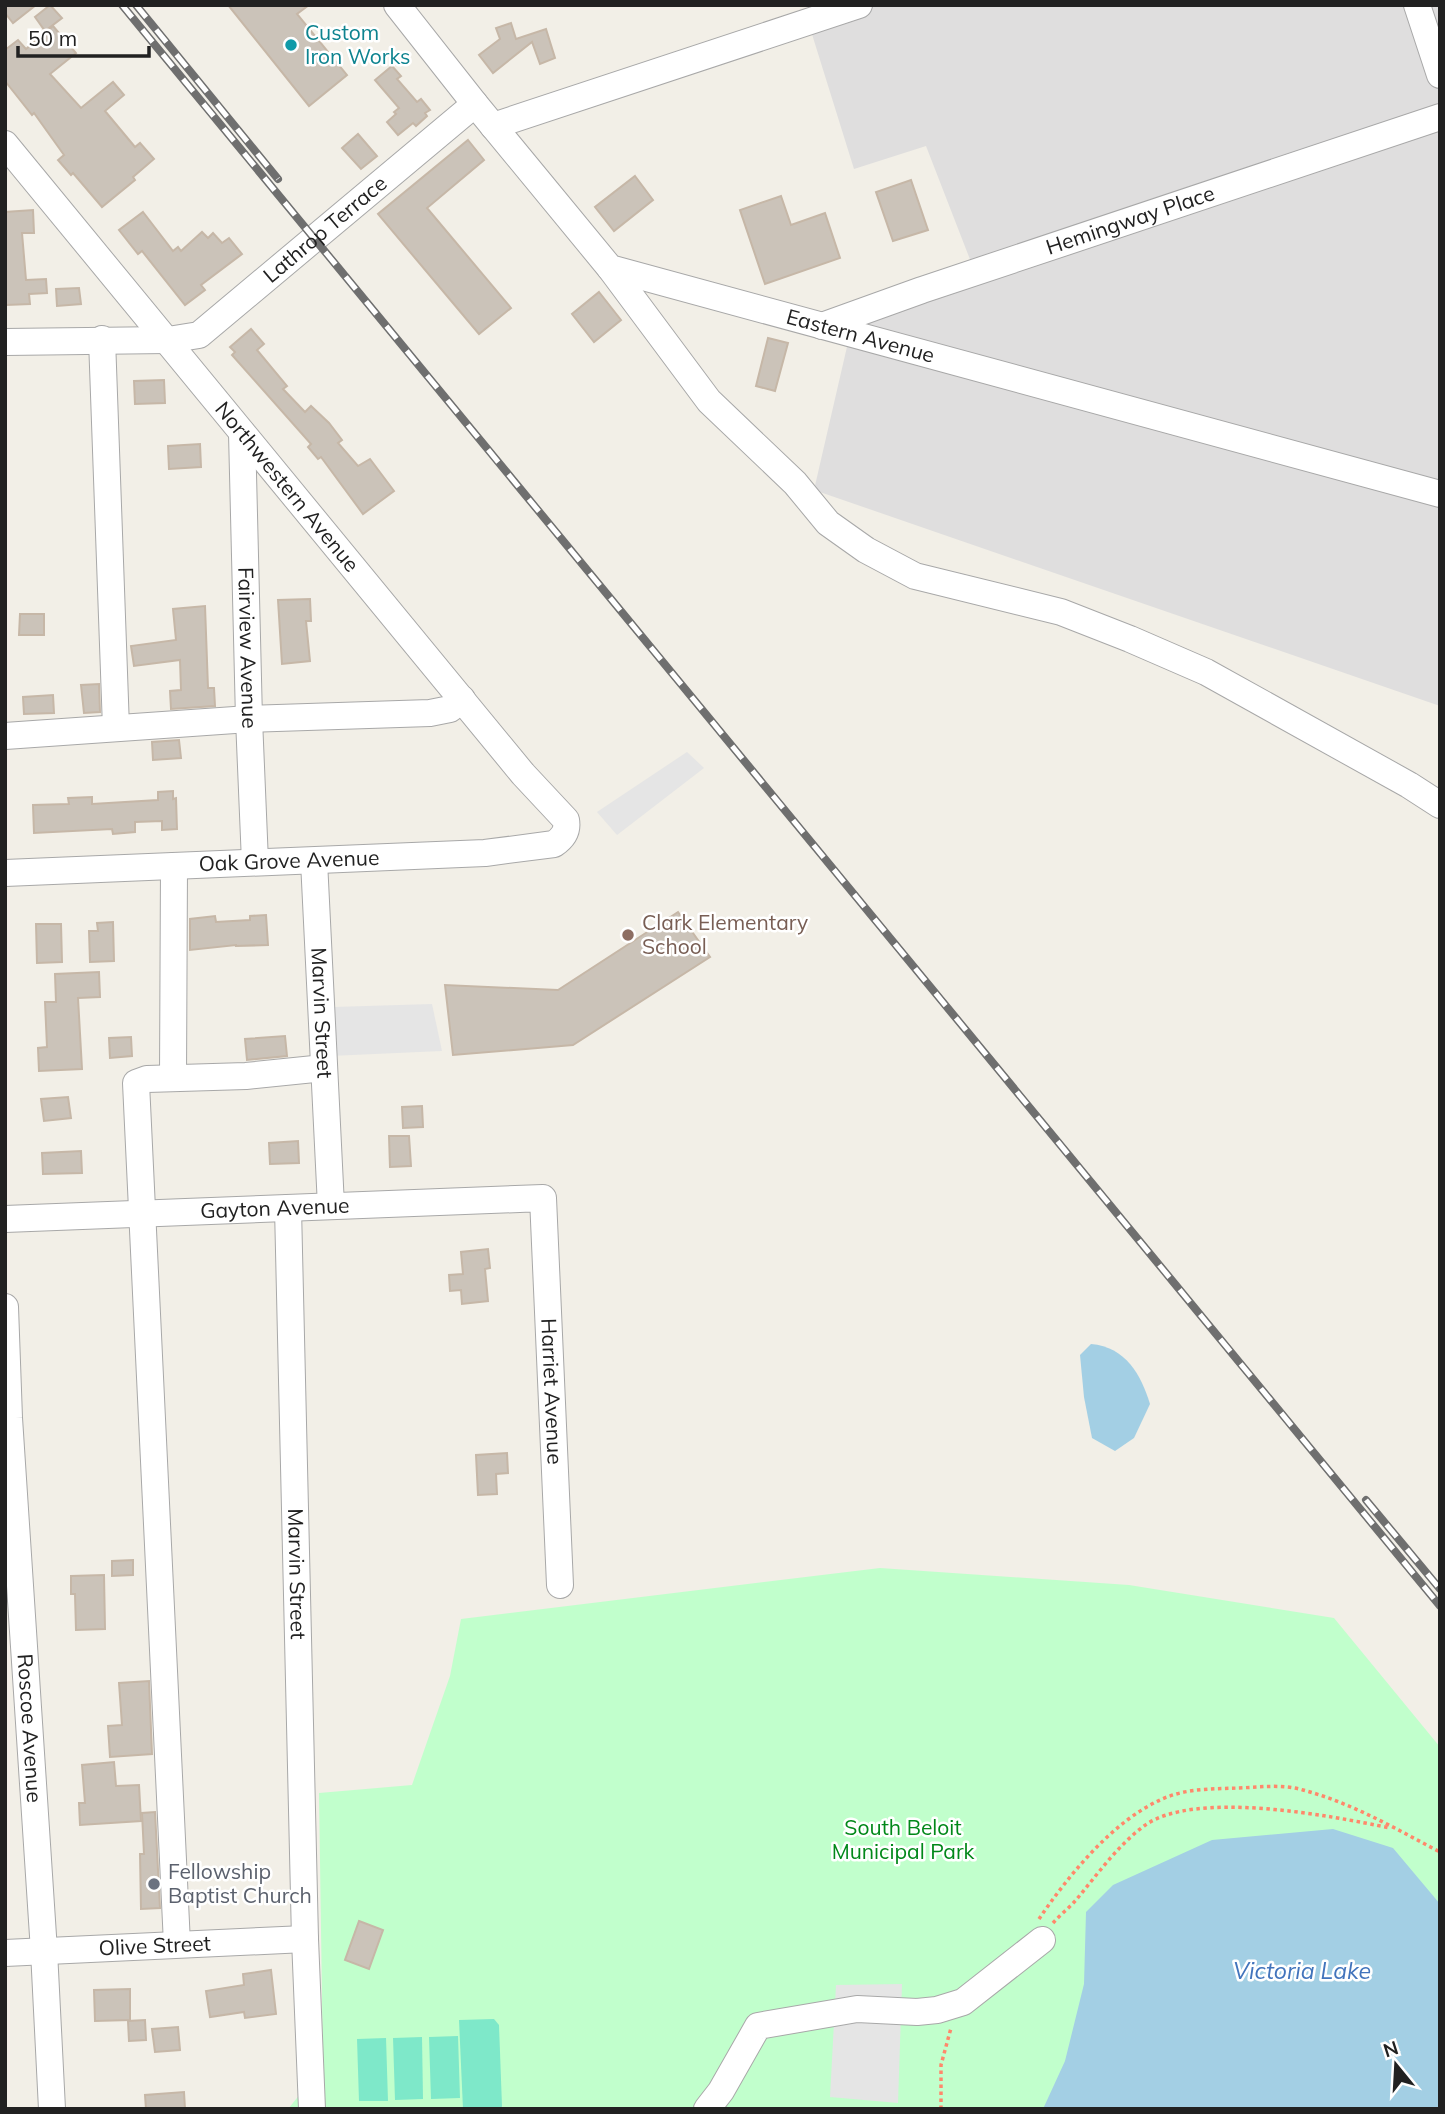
<svg xmlns="http://www.w3.org/2000/svg" width="1445" height="2114" font-family="Mulish,sans-serif">
<style>
.residential{fill:#dfdede}
.park{fill:#c1ffcc}
.pitch{fill:#7ee8c9}
.parking{fill:#e5e5e5}
.water{fill:#a3cfe4}
.building{fill:#cbc3b9;stroke:#c6b7a7;stroke-width:2}
.lines{fill:none;stroke-linecap:round;stroke-linejoin:round}
.minor-casing{stroke:#a8a8a8;stroke-width:28}
.path{stroke:#ff886b;stroke-width:3.5;stroke-dasharray:3.5 3.5;stroke-linecap:butt}
.minor{stroke:#fff;stroke-width:26}
.rail-casing{stroke:#6f6f6f;stroke-width:8}
.rail{stroke:#fff;stroke-width:5;stroke-dasharray:16;stroke-linecap:butt}
.culture-dot{fill:#0f9aa8;stroke:#fff;stroke-width:2.5}
.education-dot{fill:#8d6e63;stroke:#fff;stroke-width:2.5}
.worship-dot{fill:#6b7280;stroke:#fff;stroke-width:2.5}
.labels{text-anchor:middle;stroke-width:5;stroke-linejoin:round;paint-order:stroke}
.culture-label{font-size:21px;fill:#0d838f;stroke:#fff;text-anchor:start}
.street-label{font-size:21px;fill:#212121;stroke:#fff}
.education-label{font-size:21px;fill:#785e54;stroke:#fff;text-anchor:start}
.park-label{font-size:21px;fill:#018819;stroke:#fff}
.worship-label{font-size:21px;fill:#5b616d;stroke:#fff;text-anchor:start}
.water-label{font-size:23px;font-style:italic;fill:#4274bc;stroke:#fff}
</style>
<rect width="100%" height="100%" fill="#f2efe7"/>
<polygon class="residential" points="834,5 1440,5 1440,706 814,490 852,325 978,280 926,146 854,169 806,15"/>
<polygon class="park" points="880,1568 1129,1585 1334,1618 1440,1747 1440,2109 288,2109 323,2066 319,1793 412,1785 450,1676 461,1619"/>
<g class="pitch">
<polygon points="494,2019 499,2025 502,2106 501,2109 463,2109 459,2020"/>
<polygon points="458,2036 460,2098 431,2099 429,2037"/>
<polygon points="422,2037 423,2099 395,2100 393,2038"/>
<polygon points="386,2038 388,2101 359,2101 357,2039"/>
</g>
<g class="parking">
<polygon points="687,752 704,768 617,835 597,812"/>
<polygon points="432,1004 442,1051 330,1056 333,1007"/>
<polygon points="902,1984 898,2103 830,2097 836,1985"/>
</g>
<g class="water">
<path d="M1091 1344C1126 1347 1141 1375 1150 1404L1134 1438 1115 1451 1092 1438 1084 1397 1080 1355Z"/>
<polygon points="1333,1829 1393,1848 1440,1904 1440,2109 1043,2109 1065,2061 1084,1984 1086,1912 1113,1885 1212,1840"/>
</g>
<g class="building">
<polygon points="5,5 36,5 13,23 5,13"/>
<polygon points="50,5 62,18 45,31 35,17"/>
<polygon points="228,5 309,5 297,14 347,75 309,106"/>
<polygon points="511,23 516,39 546,29 555,58 540,64 532,42 493,73 479,55 500,39 496,28"/>
<polygon points="53,26 76,53 50,74 81,108 113,82 124,95 105,111 135,147 140,143 154,159 133,177 135,180 102,207 73,173 71,175 58,160 64,155 34,113 32,115 5,81 5,50 18,40 26,49"/>
<polygon points="392,66 401,76 397,79 417,102 421,99 430,110 425,113 427,116 416,126 413,123 398,135 387,122 396,114 394,112 399,108 375,80"/>
<polygon points="358,134 377,156 361,169 342,148"/>
<polygon points="468,140 484,160 427,208 511,308 479,334 378,214"/>
<polygon points="635,176 653,200 614,231 595,207"/>
<polygon points="911,180 928,230 893,241 876,192"/>
<polygon points="781,196 791,225 825,213 840,258 765,284 740,210"/>
<polygon points="33,210 34,233 22,233 26,280 46,279 47,293 29,294 30,304 6,305 5,212"/>
<polygon points="143,212 173,251 178,247 181,251 202,232 208,238 213,233 222,243 229,238 242,254 201,285 205,290 185,305 142,251 138,254 119,230"/>
<polygon points="79,288 81,304 57,306 56,289"/>
<polygon points="599,292 621,320 594,342 572,314"/>
<polygon points="251,329 264,344 257,350 287,386 283,389 305,412 311,406 329,423 342,440 338,443 358,466 370,459 394,491 363,514 321,457 318,459 308,447 311,444 232,355 235,352 230,347"/>
<polygon points="768,338 788,343 775,391 756,386"/>
<polygon points="164,380 165,403 135,404 134,381"/>
<polygon points="200,444 201,467 169,469 168,446"/>
<polygon points="310,599 311,621 306,621 310,661 282,664 278,600"/>
<polygon points="205,606 208,688 214,688 215,706 171,709 170,691 181,690 180,660 134,666 131,646 176,640 173,609"/>
<polygon points="20,614 44,614 44,635 19,635"/>
<polygon points="99,684 100,712 84,713 81,685"/>
<polygon points="53,695 54,713 24,714 23,697"/>
<polygon points="179,740 181,758 153,760 152,742"/>
<polygon points="173,791 173,799 176,798 177,829 162,830 162,821 135,822 135,832 113,834 112,829 34,833 33,805 69,804 68,798 92,797 92,804 158,800 158,792"/>
<polygon points="678,912 710,957 573,1045 453,1055 445,985 558,990"/>
<polygon points="266,915 268,945 236,946 236,945 190,950 190,919 215,916 216,922 250,920 250,916"/>
<polygon points="113,922 114,961 90,962 89,931 98,931 97,923"/>
<polygon points="36,924 61,924 62,962 37,963"/>
<polygon points="99,972 100,997 78,998 82,1069 39,1071 38,1048 47,1047 45,1002 56,1002 55,974"/>
<polygon points="285,1036 287,1056 247,1060 245,1039"/>
<polygon points="131,1037 132,1056 110,1058 109,1038"/>
<polygon points="68,1097 71,1118 44,1121 41,1099"/>
<polygon points="422,1106 423,1127 403,1128 402,1107"/>
<polygon points="389,1136 409,1136 411,1166 390,1167"/>
<polygon points="298,1141 299,1163 270,1164 269,1143"/>
<polygon points="81,1151 82,1173 43,1174 42,1153"/>
<polygon points="488,1249 490,1268 485,1269 488,1301 462,1304 461,1290 450,1291 449,1275 463,1274 461,1252"/>
<polygon points="507,1453 508,1473 496,1474 497,1494 478,1495 476,1455"/>
<polygon points="133,1560 133,1575 112,1576 112,1561"/>
<polygon points="104,1575 105,1629 76,1630 75,1594 71,1594 71,1576"/>
<polygon points="149,1681 152,1754 110,1757 108,1726 122,1725 119,1683"/>
<polygon points="114,1762 116,1786 139,1785 141,1821 80,1825 79,1803 85,1803 82,1765"/>
<polygon points="155,1812 160,1908 141,1909 140,1854 144,1854 142,1813"/>
<polygon points="359,1921 383,1930 369,1969 345,1960"/>
<polygon points="271,1970 276,2014 245,2018 244,2012 210,2017 206,1991 244,1985 243,1974"/>
<polygon points="130,1989 130,2020 95,2021 94,1990"/>
<polygon points="145,2020 146,2040 129,2041 128,2021"/>
<polygon points="178,2027 180,2050 155,2052 152,2029"/>
<polygon points="184,2092 185,2109 146,2109 145,2095"/>
</g>
<g class="lines">
<defs>
<g id="minor">
<path id="s1" d="M397 5 475 104 610 268 1440 494"/>
<polyline points="1417,5 1440,75"/>
<polyline points="493,126 859,5"/>
<path id="s2" d="M5 144 523 774 566 820C568 831 563 838 554 844L485 853 5 873"/>
<polyline points="610,268 709,401 795,483 828,523 866,550 915,576 1061,612 1130,639 1206,672 1409,785 1440,805"/>
<path id="s3" d="M822 326 922 290 1440 117"/>
<polyline points="102,339 116,728"/>
<path id="s4" d="M5 342 168 340 199 335 475 104"/>
<path id="s5" d="M242 433 249 719 255 862"/>
<polyline points="5,736 249,719 430,713 450,709 462,699"/>
<path id="s6" d="M314 861 331 1206"/>
<polyline points="173,1078 174,866"/>
<path id="s7" d="M288 1208 305 1939 312 2109"/>
<path id="s8" d="M5 1219 543 1198 560 1585"/>
<path id="s9" d="M5 1307 9 1418 44 1951 52 2109"/>
<polyline points="177,1944 136,1083 147,1079 246,1076 324,1068"/>
<path id="s10" d="M5 1953 305 1939"/>
<polyline points="707,2109 721,2091 758,2026 857,2009 917,2012 937,2010 963,2002 1042,1940"/>
</g>
</defs>
<use href="#minor" class="minor-casing"/>
<g class="path">
<path d="M1039 1919C1068 1876 1112 1822 1160 1800 1185 1788 1213 1789 1239 1788 1261 1787 1282 1784 1303 1790 1352 1803 1396 1829 1440 1852"/>
<path d="M1053 1923C1060 1915 1069 1908 1076 1900 1097 1875 1117 1846 1144 1826 1194 1789 1332 1816 1390 1828"/>
<polyline points="941,2109 941,2065 951,2028"/>
</g>
<use href="#minor" class="minor"/>
<defs>
<g id="rail">
<polyline points="122,5 1440,1606"/>
<polyline points="136,5 278,179"/>
<polyline points="1366,1500 1440,1589"/>
</g>
</defs>
<use href="#rail" class="rail-casing"/>
<use href="#rail" class="rail"/>
</g>
<circle class="culture-dot" cx="291" cy="45" r="7"/>
<circle class="education-dot" cx="628" cy="935" r="7"/>
<circle class="worship-dot" cx="154" cy="1884" r="7"/>
<g class="labels">
<g class="culture-label">
<text x="305" y="40">Custom<tspan x="305" dy="24">Iron Works</tspan></text>
</g>
<g class="street-label">
<text dy="7" stroke="none"><textPath href="#s3" startOffset="326">Hemingway Place</textPath></text>
<text dy="7" stroke="none"><textPath href="#s4" startOffset="359">Lathrop Terrace</textPath></text>
<text dy="7" stroke="none"><textPath href="#s1" startOffset="598">Eastern Avenue</textPath></text>
<text dy="7" stroke="none"><textPath href="#s2" startOffset="444">Northwestern Avenue</textPath></text>
<text dy="7" stroke="none"><textPath href="#s5" startOffset="215">Fairview Avenue</textPath></text>
<text transform="translate(289 861) rotate(-2)" y="7">Oak Grove Avenue</text>
<text dy="7" stroke="none"><textPath href="#s6" startOffset="152">Marvin Street</textPath></text>
<text dy="7" stroke="none"><textPath href="#s8" startOffset="270">Gayton Avenue</textPath></text>
<text dy="7" stroke="none"><textPath href="#s8" startOffset="732">Harriet Avenue</textPath></text>
<text dy="7" stroke="none"><textPath href="#s7" startOffset="366">Marvin Street</textPath></text>
<text dy="7" stroke="none"><textPath href="#s9" startOffset="422">Roscoe Avenue</textPath></text>
<text dy="7" stroke="none"><textPath href="#s10" startOffset="150">Olive Street</textPath></text>
</g>
<g class="education-label">
<text x="642" y="930">Clark Elementary<tspan x="642" dy="24">School</tspan></text>
</g>
<g class="park-label">
<text x="903" y="1835">South Beloit<tspan x="903" dy="24">Municipal Park</tspan></text>
</g>
<g class="worship-label">
<text x="168" y="1879">Fellowship<tspan x="168" dy="24">Baptist Church</tspan></text>
</g>
<g class="water-label">
<text x="1302" y="1979">Victoria Lake</text>
</g>
</g>
<rect width="1445" height="2114" fill="none" stroke="#212121" stroke-width="14"/>
<g transform="translate(1396 2065) rotate(342)" stroke="#ffffff" stroke-width="5" paint-order="stroke">
<path d="M0-5L12 26L0 18L-12 26Z" fill="#212121"/>
<text y="-10" font-size="19" font-weight="bold" text-anchor="middle" fill="#212121">N</text>
</g>
<path d="M18 46v10h131v-10" fill="none" stroke="#212121" stroke-width="3.5"/>
<text x="28" y="46" font-size="21" fill="#212121" stroke="#ffffff" stroke-width="5" paint-order="stroke">50 m</text>
</svg>
